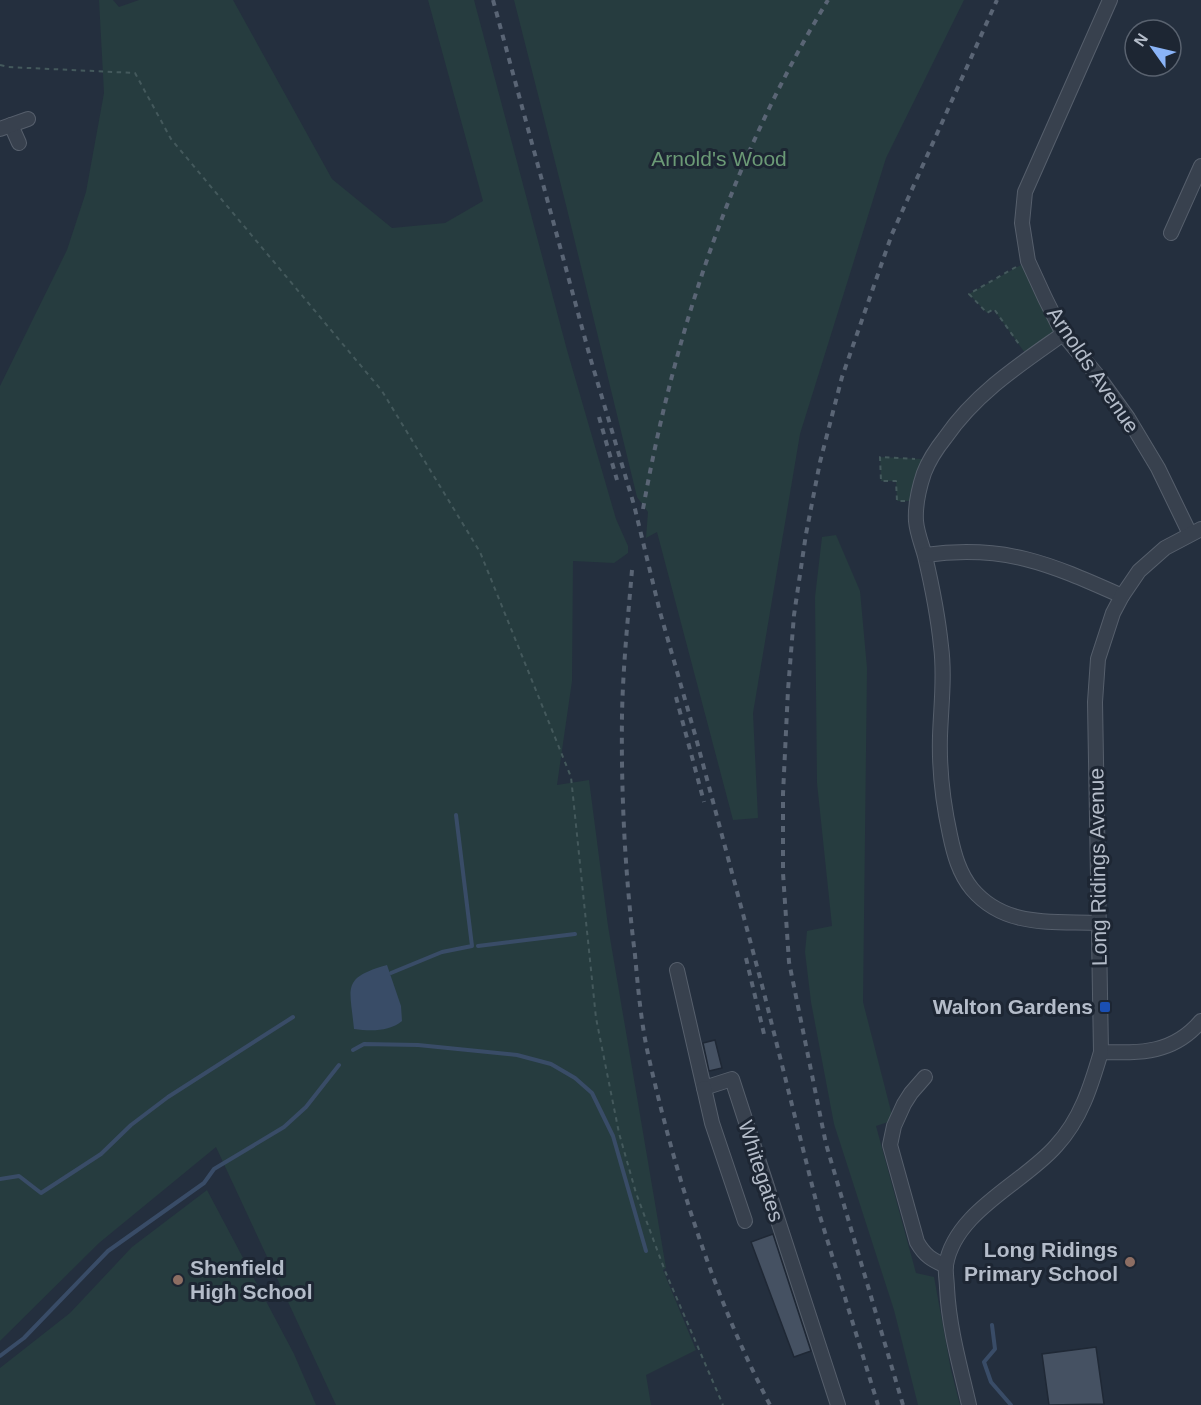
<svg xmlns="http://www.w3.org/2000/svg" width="1201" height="1405" font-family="Helvetica,sans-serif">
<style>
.green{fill:#263c3f}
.water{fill:#394c67}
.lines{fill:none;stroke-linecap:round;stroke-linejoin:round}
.stream{stroke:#394c67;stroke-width:4}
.building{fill:#455162;stroke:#1f2835;stroke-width:1.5}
.minor-casing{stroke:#565f6c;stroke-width:16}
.path{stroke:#44595c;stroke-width:2;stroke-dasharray:4.5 4.5;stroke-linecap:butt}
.minor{stroke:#38414e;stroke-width:14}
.rail{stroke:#5a6575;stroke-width:4;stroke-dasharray:6 6;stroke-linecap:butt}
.transit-dot{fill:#1a4fb4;stroke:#1d2633;stroke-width:2}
.education-dot{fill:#8d6e63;stroke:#1d2633;stroke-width:2}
.labels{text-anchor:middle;stroke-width:6;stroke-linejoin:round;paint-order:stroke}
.park-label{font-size:21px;fill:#6b9a76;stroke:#1d2633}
.street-label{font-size:21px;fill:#b4bcc9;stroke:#1d2633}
.poi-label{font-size:21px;font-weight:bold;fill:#b4bcc9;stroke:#1d2633;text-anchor:end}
</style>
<rect width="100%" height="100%" fill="#242f3e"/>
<g class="green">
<polygon points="99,0 113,0 119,7 139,0 233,0 332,179 392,228 445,223 483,201 428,0 474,0 567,350 616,519 628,546 628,553 614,563 573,561 572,681 557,785 589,780 608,926 666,1268 663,1270 696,1350 646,1375 651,1405 336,1405 216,1147 99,1243 0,1341 0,386 67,250 86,192 104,93"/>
<polygon points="514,0 964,0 886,158 800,434 753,713 758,818 733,820 657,532 646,538 648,512 637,497 566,205"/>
<polygon points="1028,261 1063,334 1028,357 994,310 987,313 969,294"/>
<polygon points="880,457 922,459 929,462 917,501 897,501 896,481 881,481"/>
<polygon points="836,535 860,591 867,668 863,1002 893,1119 888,1122 876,1126 916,1273 934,1277 951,1370 960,1405 918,1405 894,1310 834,1124 811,1002 805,952 807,931 832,926 817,783 815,597 822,537"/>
<polygon points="207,1190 294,1354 316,1405 0,1405 0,1368 70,1313 132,1247"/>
</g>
<path class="water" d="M387 965 401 1006 402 1021C389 1032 370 1031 354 1029 350 987 341 978 387 965Z"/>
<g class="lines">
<g class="stream">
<polyline points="478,946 575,934"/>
<polyline points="391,973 442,952 472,946 456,815"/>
<polyline points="353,1050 364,1044 418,1045 517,1055 551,1064 575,1078 592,1093 613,1136 646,1251"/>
<polyline points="0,1179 19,1176 41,1193 101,1154 131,1125 168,1097 293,1017"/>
<polyline points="992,1325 995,1349 984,1362 991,1382 1011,1405"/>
<polyline points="0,1356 24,1338 108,1251 204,1183 214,1169 284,1127 306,1107 339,1065"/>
</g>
</g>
<g class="building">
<polygon points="715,1040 722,1068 709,1071 703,1043"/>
<polygon points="773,1234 811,1351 794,1357 751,1242"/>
<polygon points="1096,1347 1104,1404 1049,1405 1042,1354"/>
</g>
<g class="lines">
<defs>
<g id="minor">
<polyline points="1110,0 1025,192 1022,223 1028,261 1045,298 1063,334 1097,375 1128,418 1158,468 1190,534"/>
<polyline points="11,125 19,143"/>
<polyline points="0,129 28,119"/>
<polyline points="1171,233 1201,166"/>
<path d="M1063 334C1019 365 976 393 945 438 937 448 929 460 924 473 919 488 915 505 916 521 917 533 922 545 925 556 932 586 938 616 941 646 945 676 941 706 940 736 939 769 943 803 950 835 954 854 959 873 972 889 1005 928 1052 921 1098 923"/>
<path d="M925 555C1006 544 1050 564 1122 596"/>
<polyline points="677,970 704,1088 732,1079 838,1405"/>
<path d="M1101 1052C1141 1053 1173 1054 1201 1021"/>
<path d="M925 1077 911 1093 904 1104 894 1126 890 1145 917 1242C925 1256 932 1260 946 1266"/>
<polyline points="704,1088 712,1123 745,1221"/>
<path d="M969 1405C960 1366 949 1328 947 1288 947 1281 945 1272 946 1265 955 1211 1024 1183 1056 1146 1081 1119 1091 1086 1101 1052L1095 702 1098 659 1113 613 1122 596 1139 571 1165 548 1201 529"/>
</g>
</defs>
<use href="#minor" class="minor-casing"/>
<g class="path">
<polyline points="0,65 8,67 135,73 171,139 382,391 480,552 571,777 596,1018 619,1133 636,1193 665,1271 723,1405"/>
<polyline points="1016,267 969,294 987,313 994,309 1021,347"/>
<polyline points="905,501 897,501 896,481 881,481 880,457 915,459"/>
</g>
<use href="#minor" class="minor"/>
<g class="rail">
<polyline points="493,0 590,357 634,505 660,612 696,738 763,989 819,1213 878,1405"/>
<polyline points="599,417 617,480"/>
<path d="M643 509C675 330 733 156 828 0"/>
<path d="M632 570C628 618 623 666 622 715 621 795 625 875 635 955 638 988 641 1022 648 1054 675 1174 713 1296 770 1405"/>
<polyline points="676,697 704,802"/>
<polyline points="746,958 764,1034"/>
<polyline points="903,1405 826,1144 789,962 783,873 783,794 788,690 794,615 806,534 820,462 842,377 892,234 997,0"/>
</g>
</g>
<rect class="transit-dot" x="1099" y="1001" width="12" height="12" rx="3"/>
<g class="education-dot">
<circle cx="1130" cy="1262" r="6"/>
<circle cx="178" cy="1280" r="6"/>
</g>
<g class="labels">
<g class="park-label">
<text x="719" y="166">Arnold's Wood</text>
</g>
<g class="street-label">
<text transform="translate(1093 370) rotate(56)" y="7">Arnolds Avenue</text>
<text transform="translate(1098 867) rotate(-91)" y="7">Long Ridings Avenue</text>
<text transform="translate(761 1171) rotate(72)" y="7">Whitegates</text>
</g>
<g class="poi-label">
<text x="1093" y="1014">Walton Gardens</text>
<text x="1118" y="1257">Long Ridings<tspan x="1118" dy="24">Primary School</tspan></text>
<text x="190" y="1275" text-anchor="start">Shenfield<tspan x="190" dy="24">High School</tspan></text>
</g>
</g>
<g transform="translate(1153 48) rotate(304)"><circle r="28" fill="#1d2633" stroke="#59626f" stroke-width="1.5"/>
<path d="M0-4.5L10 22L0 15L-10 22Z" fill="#8ab4f8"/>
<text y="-9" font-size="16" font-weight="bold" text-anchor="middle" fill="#b4bcc9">N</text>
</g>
</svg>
